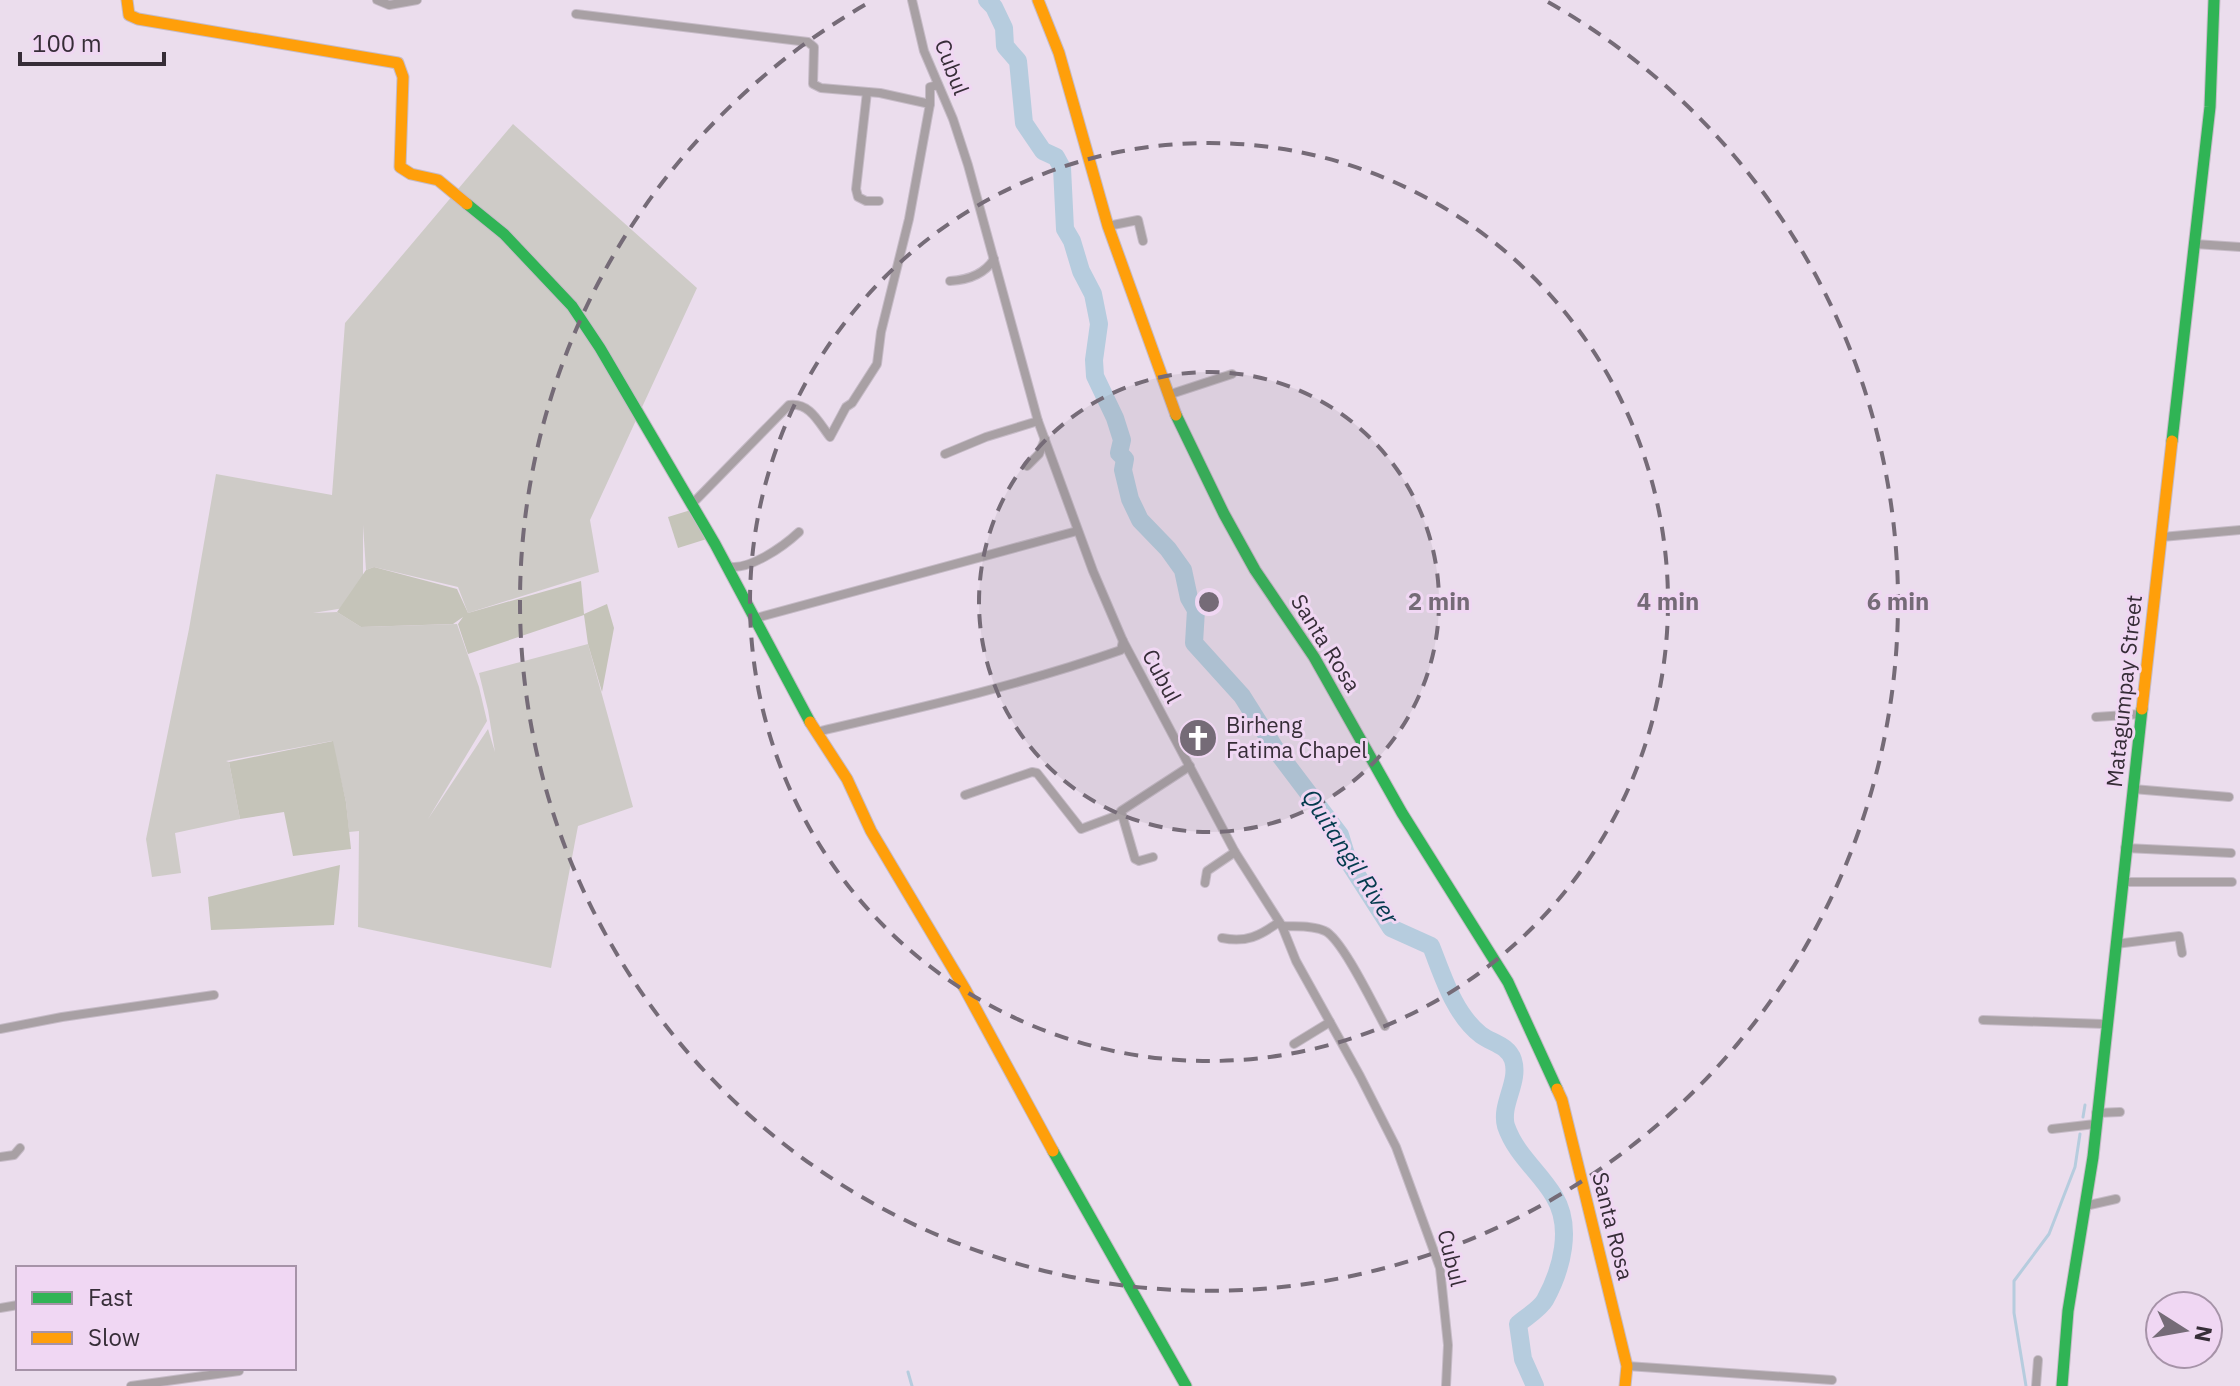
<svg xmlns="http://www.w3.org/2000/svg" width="2240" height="1386" font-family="'IBM Plex Sans',sans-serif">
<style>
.green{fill:#cecbc7}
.forest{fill:#c5c4b9}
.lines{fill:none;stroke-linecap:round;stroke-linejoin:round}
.stream{stroke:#b6ccde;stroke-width:3}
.river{stroke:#b6ccde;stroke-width:18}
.street-casing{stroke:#c6bbc7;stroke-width:10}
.fast-casing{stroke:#c6bbc7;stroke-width:13}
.slow-casing{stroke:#c6bbc7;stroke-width:13}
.street{stroke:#a8a0a4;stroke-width:8}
.fast{stroke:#30b455;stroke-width:11}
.slow{stroke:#ff9f0a;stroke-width:11}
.ring{fill:none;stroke:#756b77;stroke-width:4;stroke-dasharray:14 10}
.labels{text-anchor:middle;stroke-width:6;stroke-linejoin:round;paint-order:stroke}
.street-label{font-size:22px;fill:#362d37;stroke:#f0d7f3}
.poi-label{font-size:22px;fill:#362d37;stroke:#f0d7f3;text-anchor:start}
.water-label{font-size:24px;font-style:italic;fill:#043b4e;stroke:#f0d7f3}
.centre{fill:#756b77;stroke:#f0d7f3;stroke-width:4}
.ring-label{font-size:24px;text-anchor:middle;font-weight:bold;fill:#756b77;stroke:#f0d7f3;stroke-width:6;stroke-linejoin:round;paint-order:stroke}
</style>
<rect width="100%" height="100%" fill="#ebdded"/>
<polygon class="green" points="513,124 697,288 590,520 599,572 468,613 458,587 374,567 366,570 363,525 363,605 313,613 337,612 361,627 457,624 479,687 487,721 428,819 488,729 495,752 488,710 479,673 588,644 633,807 578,826 551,968 358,927 359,831 349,832 346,802 332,741 226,761 229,762 240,819 175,833 181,873 152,877 146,839 189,629 216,474 332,495 345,323"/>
<g class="forest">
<polygon points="694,509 710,538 678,548 668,517"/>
<polygon points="374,567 457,589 468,613 581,581 584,614 607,604 614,628 602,692 588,644 584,615 468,654 458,624 463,617 453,624 361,627 337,612 366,570"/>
<polygon points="333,741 346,802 351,849 293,856 284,812 240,819 229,762"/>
<polygon points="340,865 334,925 211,930 208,897"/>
</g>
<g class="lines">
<g class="stream">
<polyline points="2083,1117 2085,1105"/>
<polyline points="908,1372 912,1386"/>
<polyline points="2026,1386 2014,1313 2014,1281 2049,1234 2075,1167 2080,1134"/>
</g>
<path class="river" d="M987 0 994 7 1004 28 1005 46 1018 61 1024 123 1043 151 1056 157 1062 168 1065 229 1072 241 1081 271 1093 294 1099 324 1094 360 1095 376 1115 418 1122 440 1119 453 1125 459 1123 470 1130 499 1140 520 1168 549 1183 570 1189 598 1196 610 1194 643 1242 696 1278 753 1340 835 1348 861 1391 928 1431 946C1443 976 1454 1014 1481 1035 1492 1043 1508 1045 1513 1060 1520 1082 1500 1104 1506 1126 1516 1155 1539 1171 1554 1196 1573 1227 1562 1269 1545 1300 1540 1309 1526 1317 1518 1324L1523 1359 1535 1386"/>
<defs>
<g id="street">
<polyline points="377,0 389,5 417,0"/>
<polyline points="912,0 924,51 953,119 968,165 1038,421 1093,571 1123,641 1235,852 1282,926 1296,961 1360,1076 1396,1147 1440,1268 1448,1345 1446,1386"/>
<polyline points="576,14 808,42 814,47 813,84 821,88 880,93 930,104 930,87 938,85"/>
<polyline points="867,92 856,189 858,197 866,201 879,201"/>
<polyline points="1108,226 1138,220 1143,241"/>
<polyline points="2195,244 2240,247"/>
<path d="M950 281C968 280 984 275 994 259"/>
<polyline points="1168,395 1232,374"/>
<polyline points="945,454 986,437 1038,421"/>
<polyline points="1027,466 1039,454 1045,439"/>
<path d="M692 504 789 405C810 402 819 423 830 437L846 407 852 403 877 364 881 332 909 219 930 104"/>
<polyline points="2162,537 2240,530"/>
<path d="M727 566C748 572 784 546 799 532"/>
<polyline points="756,618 1077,531"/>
<polyline points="2096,717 2141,714"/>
<path d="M816 732C919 708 1021 685 1121 650L1123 641"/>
<polyline points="2133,789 2229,797"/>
<polyline points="965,795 1032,772 1037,773 1081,829 1121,814"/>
<polyline points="2125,848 2231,853"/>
<polyline points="1153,857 1139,861 1135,859 1121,811 1190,766"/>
<polyline points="2122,882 2232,882"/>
<polyline points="1205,883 1207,871 1235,852"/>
<path d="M1282 926C1295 927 1313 925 1325 931 1342 939 1374 1006 1385 1026"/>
<path d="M1222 938C1246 943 1260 936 1279 922"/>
<polyline points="2116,944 2179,936 2182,953"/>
<polyline points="1983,1020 2104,1024"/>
<polyline points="0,1029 62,1017 214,995"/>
<polyline points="1294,1044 1330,1022"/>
<polyline points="2096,1113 2120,1112"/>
<polyline points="2052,1129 2095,1124"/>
<polyline points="0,1157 14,1155 20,1148"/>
<polyline points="2085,1206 2116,1199"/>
<polyline points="0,1308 18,1305"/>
<polyline points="1627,1366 1832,1380"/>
<polyline points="131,1386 239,1371"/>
<polyline points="2036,1386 2038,1360"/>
</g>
<g id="fast">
<polyline points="467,204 504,234 572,306 600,348 715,544 810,722"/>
<polyline points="1176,415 1224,514 1255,570 1314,657 1402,813 1508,982 1557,1089"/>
<polyline points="2172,441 2210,107 2214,0"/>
<polyline points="1053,1151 1186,1386"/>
<polyline points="2062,1386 2068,1311 2093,1157 2142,709"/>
</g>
<g id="slow">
<polyline points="127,0 129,15 138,19 398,63 403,77 400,167 411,174 438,180 467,204"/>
<polyline points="1038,0 1059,53 1108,226 1176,415"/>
<polyline points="2142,709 2172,441"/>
<polyline points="810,722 847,779 871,831 965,989 1053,1151"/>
<polyline points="1557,1089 1562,1100 1627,1366 1625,1386"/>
</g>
</defs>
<use href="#street" class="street-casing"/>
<use href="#fast" class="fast-casing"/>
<use href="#slow" class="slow-casing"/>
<use href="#street" class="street"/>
<use href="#fast" class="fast"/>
<use href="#slow" class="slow"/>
</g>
<circle cx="1209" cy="602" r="230" fill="#756b77" fill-opacity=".12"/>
<g class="ring">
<circle cx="1209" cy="602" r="230"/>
<circle cx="1209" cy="602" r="459"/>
<path d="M1548 2A689 689 0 1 1 870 2"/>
</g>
<defs>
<symbol id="church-disc" viewBox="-11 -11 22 22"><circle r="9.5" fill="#756b77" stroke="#f0d7f3"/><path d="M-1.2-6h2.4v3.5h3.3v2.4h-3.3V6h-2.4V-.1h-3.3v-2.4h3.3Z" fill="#fff"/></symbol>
</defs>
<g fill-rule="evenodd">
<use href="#church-disc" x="1176" y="716" width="44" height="44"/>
</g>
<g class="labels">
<g class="street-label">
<text transform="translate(952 67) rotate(69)" y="8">Cubul</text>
<text transform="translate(1326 643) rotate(58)" y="8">Santa Rosa</text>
<text transform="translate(1162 676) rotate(62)" y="8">Cubul</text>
<text transform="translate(2124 691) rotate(-84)" y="8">Matagumpay Street</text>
<text transform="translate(1613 1226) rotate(76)" y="8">Santa Rosa</text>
<text transform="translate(1452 1258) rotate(76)" y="8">Cubul</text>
</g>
<g class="poi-label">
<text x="1226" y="733">Birheng<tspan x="1226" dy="25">Fatima Chapel</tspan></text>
</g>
<g class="water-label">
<text transform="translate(1350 857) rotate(57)" y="8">Quitangil River</text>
</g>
</g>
<circle cx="1209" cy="602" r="12" class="centre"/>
<g class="ring-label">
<text x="1439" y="610">2 min</text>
<text x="1668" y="610">4 min</text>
<text x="1898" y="610">6 min</text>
</g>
<rect x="16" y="1266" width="280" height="104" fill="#f0d7f3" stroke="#a693a8" stroke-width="2"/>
<rect x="32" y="1292" width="40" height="12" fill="#30b455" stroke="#a693a8" stroke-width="2"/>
<text x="88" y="1306" font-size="24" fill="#362d37">Fast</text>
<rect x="32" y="1332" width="40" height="12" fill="#ff9f0a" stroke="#a693a8" stroke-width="2"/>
<text x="88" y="1346" font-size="24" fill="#362d37">Slow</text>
<g transform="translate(2184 1330) rotate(101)"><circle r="38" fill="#f0d7f3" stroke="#a693a8" stroke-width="2"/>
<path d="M0-6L14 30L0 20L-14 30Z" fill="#756b77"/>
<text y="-12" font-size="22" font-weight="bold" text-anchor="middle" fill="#362d37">N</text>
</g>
<path d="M20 52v12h144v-12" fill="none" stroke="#362d37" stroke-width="4"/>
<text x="32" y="52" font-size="24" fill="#362d37" stroke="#f0d7f3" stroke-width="6" paint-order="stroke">100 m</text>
</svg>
